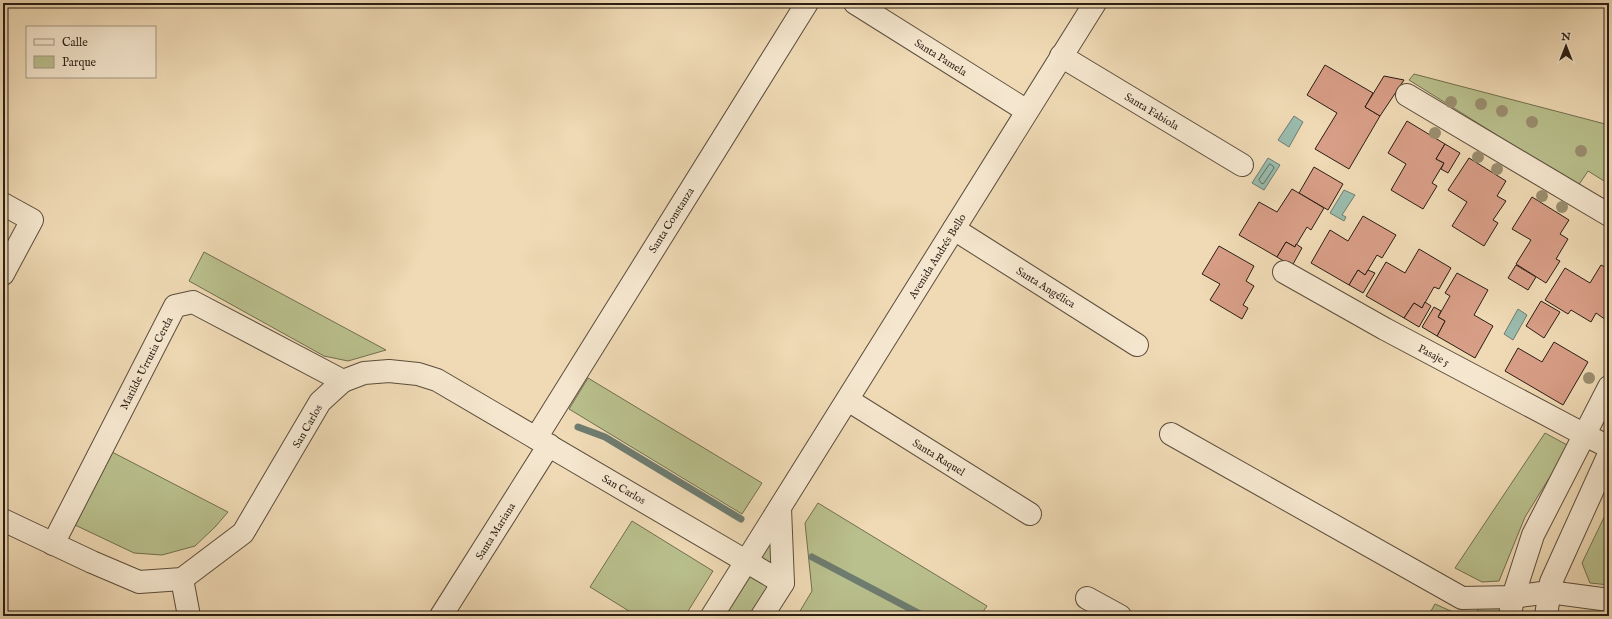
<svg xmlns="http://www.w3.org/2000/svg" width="1612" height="619" font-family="'IM FELL English',serif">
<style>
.green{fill:#b9c08d;stroke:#726f50}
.water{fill:#9abbad;stroke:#6e7c70}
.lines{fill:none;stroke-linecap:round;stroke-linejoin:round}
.shore{stroke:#626c60;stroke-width:1}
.stream{stroke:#6e7c70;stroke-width:7}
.building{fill:#d89e87;stroke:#2b1e14}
.minor-casing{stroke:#5c4d3c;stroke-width:24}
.minor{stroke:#f5e7cf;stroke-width:22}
.tree{fill:#9b8e70}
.labels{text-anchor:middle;stroke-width:3.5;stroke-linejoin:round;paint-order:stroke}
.street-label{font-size:11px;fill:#2b1e14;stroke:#f5e7cf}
</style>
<rect width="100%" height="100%" fill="#efdab5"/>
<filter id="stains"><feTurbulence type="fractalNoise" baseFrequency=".005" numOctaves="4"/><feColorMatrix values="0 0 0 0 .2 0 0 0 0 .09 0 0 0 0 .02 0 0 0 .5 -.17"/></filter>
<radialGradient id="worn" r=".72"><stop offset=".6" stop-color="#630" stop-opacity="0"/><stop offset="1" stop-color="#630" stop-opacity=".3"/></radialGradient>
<g class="green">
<polygon points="1414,74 1609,125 1609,184 1588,171 1578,186 1409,80"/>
<polygon points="204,252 386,350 348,361 324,356 189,281"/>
<polygon points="588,378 762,483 742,514 569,409"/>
<polygon points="1545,433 1569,446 1525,517 1499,581 1482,582 1455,568"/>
<polygon points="112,452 228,512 215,527 195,546 162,555 134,553 75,525"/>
<polygon points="818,503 987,606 980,616 797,616 812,591 805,523"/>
<polygon points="1609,507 1609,585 1590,583 1582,563"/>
<polygon points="632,521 713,571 685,616 637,616 590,587"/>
<polygon points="776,532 774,594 759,616 722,616"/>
<polygon points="1435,604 1462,616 1428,616"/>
<polygon points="1480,606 1503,606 1501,616 1474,616"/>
</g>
<g class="water">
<polygon points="1294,116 1303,122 1289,147 1278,140"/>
<polygon points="1268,158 1280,165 1264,190 1252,183"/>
<polygon points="1344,190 1355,195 1342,215 1346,217 1344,221 1330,213"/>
<polygon points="1518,309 1527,315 1513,340 1504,334"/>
</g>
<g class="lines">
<polygon class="shore" points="1270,164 1273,166 1274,168 1264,183 1262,184 1259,180"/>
<g class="stream">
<polyline points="578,427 605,437 741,519"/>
<polyline points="812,557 924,616"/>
</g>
</g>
<g class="building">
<polygon points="1325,65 1373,93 1365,107 1380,116 1349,169 1315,149 1337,113 1307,95"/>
<polygon points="1384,76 1404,80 1380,116 1365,107"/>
<polygon points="1407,121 1445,144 1436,159 1444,163 1432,183 1437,186 1423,209 1391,190 1406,164 1388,153"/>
<polygon points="1445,144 1460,153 1448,173 1441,169 1444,163 1436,159"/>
<polygon points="1469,158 1506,181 1497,196 1506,201 1493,220 1498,223 1484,246 1452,226 1467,202 1448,190"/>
<polygon points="1314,167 1343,184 1328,210 1299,193"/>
<polygon points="1292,189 1324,208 1311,230 1307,227 1295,247 1286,242 1277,257 1239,235 1259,202 1277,212"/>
<polygon points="1532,197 1569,220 1560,234 1568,239 1556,259 1560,261 1546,283 1516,264 1531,240 1512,229"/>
<polygon points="1363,216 1396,235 1382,258 1377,255 1365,275 1358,270 1349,285 1311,263 1330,230 1348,241"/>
<polygon points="1286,242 1295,247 1296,244 1302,248 1292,266 1277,257"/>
<polygon points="1219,246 1254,266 1246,281 1254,286 1243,305 1248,308 1242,319 1210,300 1220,284 1202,274"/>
<polygon points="1419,249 1451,268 1439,289 1434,287 1422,308 1414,303 1404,318 1366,296 1386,262 1405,273"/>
<polygon points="1516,265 1536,277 1528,290 1508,278"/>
<polygon points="1601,265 1609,269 1609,322 1596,313 1591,322 1571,310 1568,314 1545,300 1565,268 1590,283"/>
<polygon points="1358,270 1365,275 1368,270 1375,273 1363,293 1349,285"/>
<polygon points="1457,273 1488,290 1474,315 1493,326 1475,358 1437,336 1445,321 1438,317 1450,296 1445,293"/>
<polygon points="1541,301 1560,312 1544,338 1526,326"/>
<polygon points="1425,302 1431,306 1419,327 1404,318 1414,303 1422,308"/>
<polygon points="1434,307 1441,311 1438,317 1445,321 1437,336 1422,327"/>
<polygon points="1554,342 1588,362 1563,405 1505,371 1518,348 1542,362"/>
</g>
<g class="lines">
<defs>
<g id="minor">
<polyline points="855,3 1027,111"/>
<polyline points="1061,56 1242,165"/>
<polyline points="1407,95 1609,215"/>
<polyline points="3,204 32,220 3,274"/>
<polyline points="954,229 1137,345"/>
<polyline points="1284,272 1385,329 1585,435 1609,447"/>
<polyline points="848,400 1030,514"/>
<polyline points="1171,434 1462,598 1513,597 1549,592 1609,600"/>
<polyline points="536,438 807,3"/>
<polyline points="3,520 92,562 139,582 182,579 243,533 320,402 343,381 364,373 389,371 418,374 437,380 783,583"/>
<polyline points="53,544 175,306 193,302 343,381"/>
<polyline points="182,579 189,616"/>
<polyline points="1087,598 1120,616"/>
<polyline points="441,616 549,445"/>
<polyline points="712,616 1095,3"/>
<polyline points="762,616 783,583 780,508"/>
<polyline points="1510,616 1513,597 1533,535 1609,387"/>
<polyline points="1546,616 1551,582 1609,454"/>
</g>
</defs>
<use href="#minor" class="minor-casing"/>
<use href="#minor" class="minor"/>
</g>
<g class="tree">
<circle cx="1451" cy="102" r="6"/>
<circle cx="1481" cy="104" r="6"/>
<circle cx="1502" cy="111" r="6"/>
<circle cx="1532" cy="122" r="6"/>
<circle cx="1435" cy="133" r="6"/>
<circle cx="1581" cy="151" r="6"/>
<circle cx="1478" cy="157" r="6"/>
<circle cx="1497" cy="169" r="6"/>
<circle cx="1542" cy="196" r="6"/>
<circle cx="1562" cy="207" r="6"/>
<circle cx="1589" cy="378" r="6"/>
</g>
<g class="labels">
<g class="street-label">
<text transform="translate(941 57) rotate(32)" y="4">Santa Pamela</text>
<text transform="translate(1152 111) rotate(31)" y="4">Santa Fabiola</text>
<text transform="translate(671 220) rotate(-58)" y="4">Santa Constanza</text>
<text transform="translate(937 256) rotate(-58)" y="4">Avenida Andrés Bello</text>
<text transform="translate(1046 287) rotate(32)" y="4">Santa Angélica</text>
<text transform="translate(1434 355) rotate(28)" y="4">Pasaje 5</text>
<text transform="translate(146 363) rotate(-63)" y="4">Matilde Urrutia Cerda</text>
<text transform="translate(307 426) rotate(-60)" y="4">San Carlos</text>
<text transform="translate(939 457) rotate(32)" y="4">Santa Raquel</text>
<text transform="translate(624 489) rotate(30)" y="4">San Carlos</text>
<text transform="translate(495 531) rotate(-58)" y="4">Santa Mariana</text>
</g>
</g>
<rect width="1612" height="619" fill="none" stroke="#efdab5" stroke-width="16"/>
<rect x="4" y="4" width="1604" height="611" fill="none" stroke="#2b1e14" stroke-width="2"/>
<rect x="8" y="8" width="1596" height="603" fill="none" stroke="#2b1e14"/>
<rect x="26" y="26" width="130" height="52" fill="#f5e7cf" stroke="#a49784"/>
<rect x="34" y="39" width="20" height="6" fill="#f5e7cf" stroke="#a49784"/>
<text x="62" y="46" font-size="12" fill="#2b1e14">Calle</text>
<rect x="34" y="56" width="20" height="12" fill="#b9c08d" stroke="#a49784"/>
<text x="62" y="66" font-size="12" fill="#2b1e14">Parque</text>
<g transform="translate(1566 46)" stroke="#f5e7cf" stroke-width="3" paint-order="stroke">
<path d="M0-3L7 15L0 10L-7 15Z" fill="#2b1e14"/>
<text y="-6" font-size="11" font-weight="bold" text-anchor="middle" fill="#2b1e14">N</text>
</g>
<rect width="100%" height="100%" filter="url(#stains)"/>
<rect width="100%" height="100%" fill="url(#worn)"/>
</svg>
